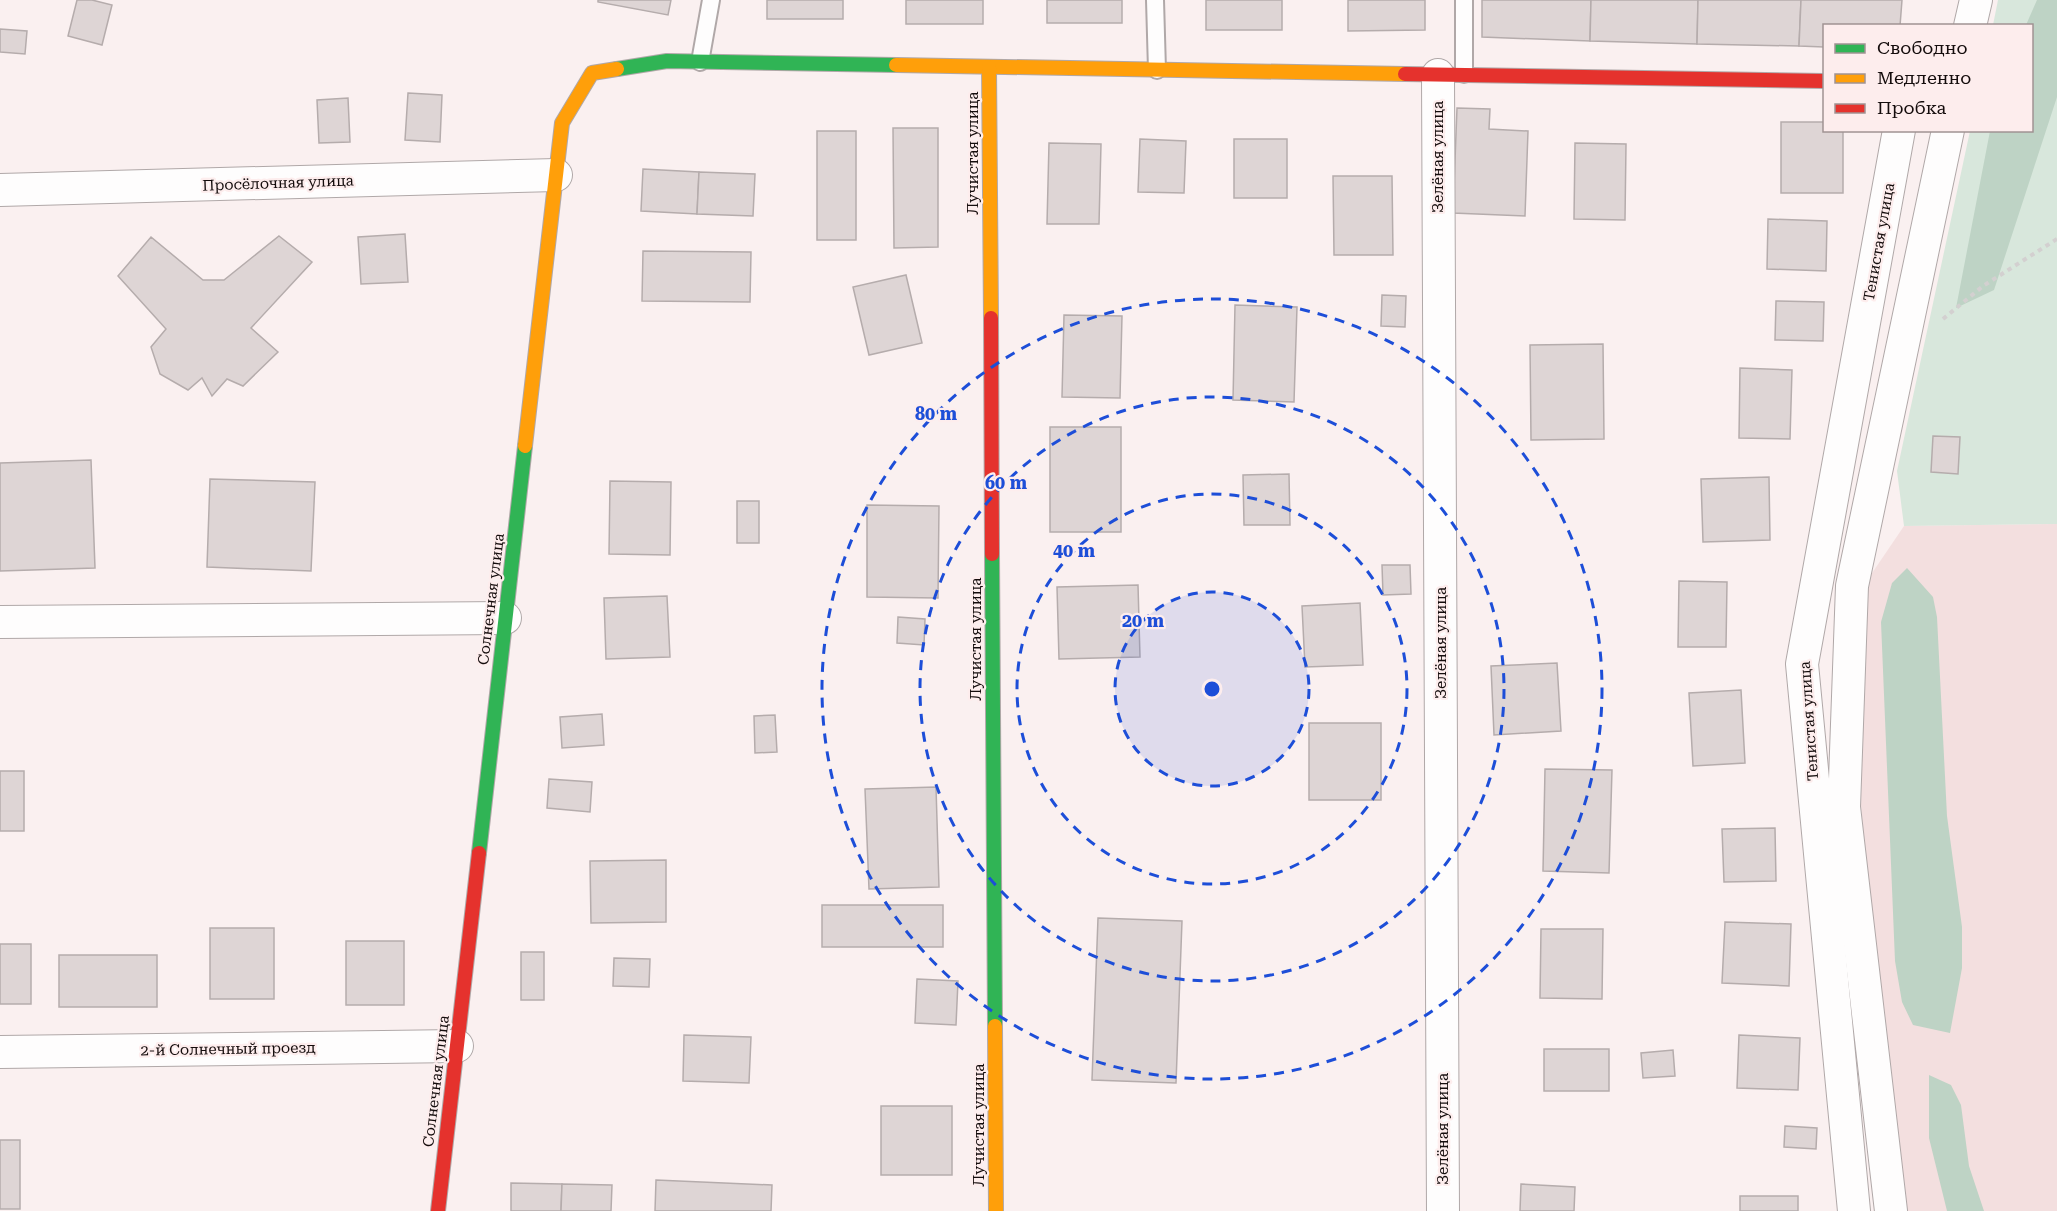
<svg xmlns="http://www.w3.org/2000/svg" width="2057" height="1211" font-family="'Roboto Serif',serif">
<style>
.built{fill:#f3dfdf}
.green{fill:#d8e7dc}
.forest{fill:#bed3c5}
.building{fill:#ded5d5;stroke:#b5acac;stroke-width:1.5}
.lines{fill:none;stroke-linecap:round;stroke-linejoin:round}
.lane-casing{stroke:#b0a8a8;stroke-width:20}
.street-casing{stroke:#b0a8a8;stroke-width:34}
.fast-casing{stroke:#b0a8a8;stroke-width:16}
.slow-casing{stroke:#b0a8a8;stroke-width:16}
.jam-casing{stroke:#b0a8a8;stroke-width:16}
.path{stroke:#d3d0d0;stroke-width:4;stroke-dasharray:4.5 4.5;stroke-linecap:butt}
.lane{stroke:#fefdfd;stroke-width:16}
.street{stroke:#fefdfd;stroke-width:32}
.fast{stroke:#30b455;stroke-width:14}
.slow{stroke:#ff9f0a;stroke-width:14}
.jam{stroke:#e5322d;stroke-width:14}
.ring{fill:none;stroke:#1d4ed8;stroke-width:3;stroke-dasharray:10 8}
.labels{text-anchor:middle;stroke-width:4.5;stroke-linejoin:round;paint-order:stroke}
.street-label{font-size:15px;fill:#140c0c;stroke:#fdeded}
.centre{fill:#1d4ed8;stroke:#fdeded;stroke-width:3}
.ring-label{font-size:18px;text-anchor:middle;font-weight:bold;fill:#1d4ed8;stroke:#fdeded;stroke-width:4.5;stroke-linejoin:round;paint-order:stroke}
</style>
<rect width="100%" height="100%" fill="#faf0f0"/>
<polygon class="built" points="2057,524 2057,1211 1903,1211 1896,1164 1861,806 1864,585 1904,526"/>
<polygon class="green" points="1998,0 2057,0 2057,524 1904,526 1897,471 1970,131 2032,130 2032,26 1993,25"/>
<g class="forest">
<polygon points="2037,0 2057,0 2057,97 1994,290 1956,308 1990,131 2032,130 2032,26 2026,25"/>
<polygon points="1907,568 1933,597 1937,617 1947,816 1962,927 1962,968 1950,1033 1913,1025 1902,1002 1895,961 1881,622 1892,583"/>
<polygon points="1929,1075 1951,1085 1961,1105 1969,1166 1984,1211 1947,1211 1929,1138"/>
</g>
<g class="building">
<polygon points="77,0 92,0 112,5 102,45 68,36"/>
<polygon points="598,0 671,0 668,15 598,2"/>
<rect x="767" y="0" width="76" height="19"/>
<rect x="906" y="0" width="77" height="24"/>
<rect x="1047" y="0" width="75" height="23"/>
<rect x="1206" y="0" width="76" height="30"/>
<polygon points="1348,0 1425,0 1425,30 1348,31"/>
<polygon points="1482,0 1591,0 1590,41 1482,37"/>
<polygon points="1591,0 1698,0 1697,44 1590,41"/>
<polygon points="1698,0 1801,0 1799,46 1697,44"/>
<polygon points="1801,0 1902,0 1900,26 1824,26 1824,47 1799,46"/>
<polygon points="0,29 27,31 25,54 0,52"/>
<polygon points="408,93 442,95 440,142 405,140"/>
<polygon points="348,98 350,142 319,143 317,100"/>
<polygon points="1457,108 1490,109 1489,129 1528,131 1525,216 1453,213"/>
<polygon points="1781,122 1824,122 1824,130 1843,130 1843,193 1781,193"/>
<polygon points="893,128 938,128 938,247 894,248"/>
<rect x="817" y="131" width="39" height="109"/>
<polygon points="1140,139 1186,141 1184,193 1138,192"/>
<rect x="1234" y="139" width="53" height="59"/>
<polygon points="1049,143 1101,144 1099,224 1047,224"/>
<polygon points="1575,143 1626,144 1625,220 1574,219"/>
<polygon points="643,169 699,172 697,214 641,211"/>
<polygon points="699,172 755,174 753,216 697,214"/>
<polygon points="1333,176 1392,176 1393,255 1334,255"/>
<polygon points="1768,219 1827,221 1826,271 1767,269"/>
<polygon points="405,234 408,282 361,284 358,237"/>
<polygon points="279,236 312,262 251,328 278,352 243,386 227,379 212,396 202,378 188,390 160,374 151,347 166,329 118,276 151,237 203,280 224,280"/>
<polygon points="643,251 751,252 750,302 642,301"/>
<polygon points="906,275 922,343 869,355 853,287"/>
<polygon points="1382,295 1406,296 1405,327 1381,326"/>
<polygon points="1776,301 1824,302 1823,341 1775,340"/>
<polygon points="1235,305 1297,307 1294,402 1233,400"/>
<polygon points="1064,315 1122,316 1120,398 1062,397"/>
<polygon points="1603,344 1604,439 1531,440 1530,345"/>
<polygon points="1740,368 1792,370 1790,439 1739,438"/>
<rect x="1050" y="427" width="71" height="105"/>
<polygon points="1933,436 1960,437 1958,474 1931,472"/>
<polygon points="91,460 95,568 0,571 0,463"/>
<polygon points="1289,474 1290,525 1244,525 1243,475"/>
<polygon points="1769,477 1770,540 1703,542 1701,479"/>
<polygon points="210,479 315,482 311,571 207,567"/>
<polygon points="610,481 671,482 670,555 609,554"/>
<rect x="737" y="501" width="22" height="42"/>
<polygon points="867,505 939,506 938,598 867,597"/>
<polygon points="1382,565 1410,565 1411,594 1383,595"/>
<polygon points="1679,581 1727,582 1726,647 1678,647"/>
<polygon points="1138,585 1140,657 1059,659 1057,587"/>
<polygon points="667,596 670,657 606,659 604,598"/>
<polygon points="1360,603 1363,665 1305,667 1302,606"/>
<polygon points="898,617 925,619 924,645 897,643"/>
<polygon points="1557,663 1561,731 1494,735 1491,666"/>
<polygon points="1741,690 1745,763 1693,766 1689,693"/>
<polygon points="602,714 604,745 562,748 560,717"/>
<polygon points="775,715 777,752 755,753 754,716"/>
<rect x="1309" y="723" width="72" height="77"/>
<polygon points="1545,769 1612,770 1609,873 1543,871"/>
<rect x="0" y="771" width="24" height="60"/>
<polygon points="549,779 592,782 590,812 547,808"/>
<polygon points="936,787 939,887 869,889 865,789"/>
<polygon points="1775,828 1776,881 1724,882 1722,829"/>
<polygon points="666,860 666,922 591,923 590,861"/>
<rect x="822" y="905" width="121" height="42"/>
<polygon points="1098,918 1182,921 1176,1083 1092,1080"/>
<polygon points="1725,922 1791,924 1789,986 1722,983"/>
<rect x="210" y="928" width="64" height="71"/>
<polygon points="1541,929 1603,929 1602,999 1540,998"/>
<rect x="346" y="941" width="58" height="64"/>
<rect x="0" y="944" width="31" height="60"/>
<rect x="521" y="952" width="23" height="48"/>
<rect x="59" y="955" width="98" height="52"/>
<polygon points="614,958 650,959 649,987 613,986"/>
<polygon points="917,979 958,981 956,1025 915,1023"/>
<polygon points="684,1035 751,1037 749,1083 683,1081"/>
<polygon points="1739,1035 1800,1038 1798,1090 1737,1088"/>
<rect x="1544" y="1049" width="65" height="42"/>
<polygon points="1673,1050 1675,1076 1643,1078 1641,1053"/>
<rect x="881" y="1106" width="71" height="69"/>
<polygon points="1785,1126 1817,1128 1816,1149 1784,1147"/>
<rect x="0" y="1140" width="20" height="69"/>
<polygon points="656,1180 772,1185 771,1211 655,1211"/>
<polygon points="511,1183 562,1184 561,1211 511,1211"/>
<polygon points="562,1184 612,1185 611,1211 561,1211"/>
<polygon points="1521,1184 1575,1187 1574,1211 1520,1211"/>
<rect x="1740" y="1196" width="58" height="15"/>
</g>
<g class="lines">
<defs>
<g id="lane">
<polyline points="1155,0 1157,70"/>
<polyline points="1464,0 1464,74"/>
<polyline points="700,62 711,0"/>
</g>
<g id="street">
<polyline points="1970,26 1976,0"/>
<polyline points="1438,75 1443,1211"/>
<polyline points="0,190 556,175"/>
<polyline points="0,622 505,618"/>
<polyline points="0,1052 457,1046"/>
<polyline points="1854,1211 1802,664 1899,130"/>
<polyline points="1891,1211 1844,807 1852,586 1948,130"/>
</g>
<g id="fast">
<polyline points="617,69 667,61 896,65"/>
<polyline points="992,554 995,1026"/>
<polyline points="479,853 525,446"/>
</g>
<g id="slow">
<polyline points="896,65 1405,74"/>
<polyline points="989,67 991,318"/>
<polyline points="525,446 562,123 592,73 617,69"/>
<polyline points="995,1026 996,1211"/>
</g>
<g id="jam">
<polyline points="1405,74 1824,81"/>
<polyline points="991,318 992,554"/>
<polyline points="438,1211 479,853"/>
</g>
</defs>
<use href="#lane" class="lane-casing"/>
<use href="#street" class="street-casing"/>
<use href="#fast" class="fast-casing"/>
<use href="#slow" class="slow-casing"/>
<use href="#jam" class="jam-casing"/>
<polyline class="path" points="1943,319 1983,286 2057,239"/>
<use href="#lane" class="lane"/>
<use href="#street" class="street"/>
<use href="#fast" class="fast"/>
<use href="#slow" class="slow"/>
<use href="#jam" class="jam"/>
</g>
<circle cx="1212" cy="689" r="97" fill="#1d4ed8" fill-opacity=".12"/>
<g class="ring">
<circle cx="1212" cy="689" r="97"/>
<circle cx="1212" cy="689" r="195"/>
<circle cx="1212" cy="689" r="292"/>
<circle cx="1212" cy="689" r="390"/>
</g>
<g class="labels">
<g class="street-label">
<text transform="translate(973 153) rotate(-90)" y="5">Лучистая улица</text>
<text transform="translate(1438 157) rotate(-90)" y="5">Зелёная улица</text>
<text transform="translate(278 183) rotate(-2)" y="5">Просёлочная улица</text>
<text transform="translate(1879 242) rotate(-80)" y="5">Тенистая улица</text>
<text transform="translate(491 599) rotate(-83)" y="5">Солнечная улица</text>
<text transform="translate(976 639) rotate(-90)" y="5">Лучистая улица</text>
<text transform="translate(1441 643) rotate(-90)" y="5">Зелёная улица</text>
<text transform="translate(1809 721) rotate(-94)" y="5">Тенистая улица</text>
<text transform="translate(228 1049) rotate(-1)" y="5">2-й Солнечный проезд</text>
<text transform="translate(436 1081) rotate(-83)" y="5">Солнечная улица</text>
<text transform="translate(979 1125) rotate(-90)" y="5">Лучистая улица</text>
<text transform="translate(1443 1129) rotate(-90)" y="5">Зелёная улица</text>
</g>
</g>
<circle cx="1212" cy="689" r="9" class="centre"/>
<g class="ring-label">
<text x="936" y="420">80 m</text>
<text x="1006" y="489">60 m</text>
<text x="1074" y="557">40 m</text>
<text x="1143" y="627">20 m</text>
</g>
<rect x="1823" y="24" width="210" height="108" fill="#fdeded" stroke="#a09393" stroke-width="1.5"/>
<rect x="1835" y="44" width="30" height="9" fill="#30b455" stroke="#a09393" stroke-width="1.5"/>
<text x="1877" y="54" font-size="18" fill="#140c0c">Свободно</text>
<rect x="1835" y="74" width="30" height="9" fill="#ff9f0a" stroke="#a09393" stroke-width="1.5"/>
<text x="1877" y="84" font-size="18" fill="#140c0c">Медленно</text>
<rect x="1835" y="104" width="30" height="9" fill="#e5322d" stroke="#a09393" stroke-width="1.5"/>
<text x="1877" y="114" font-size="18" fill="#140c0c">Пробка</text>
</svg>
